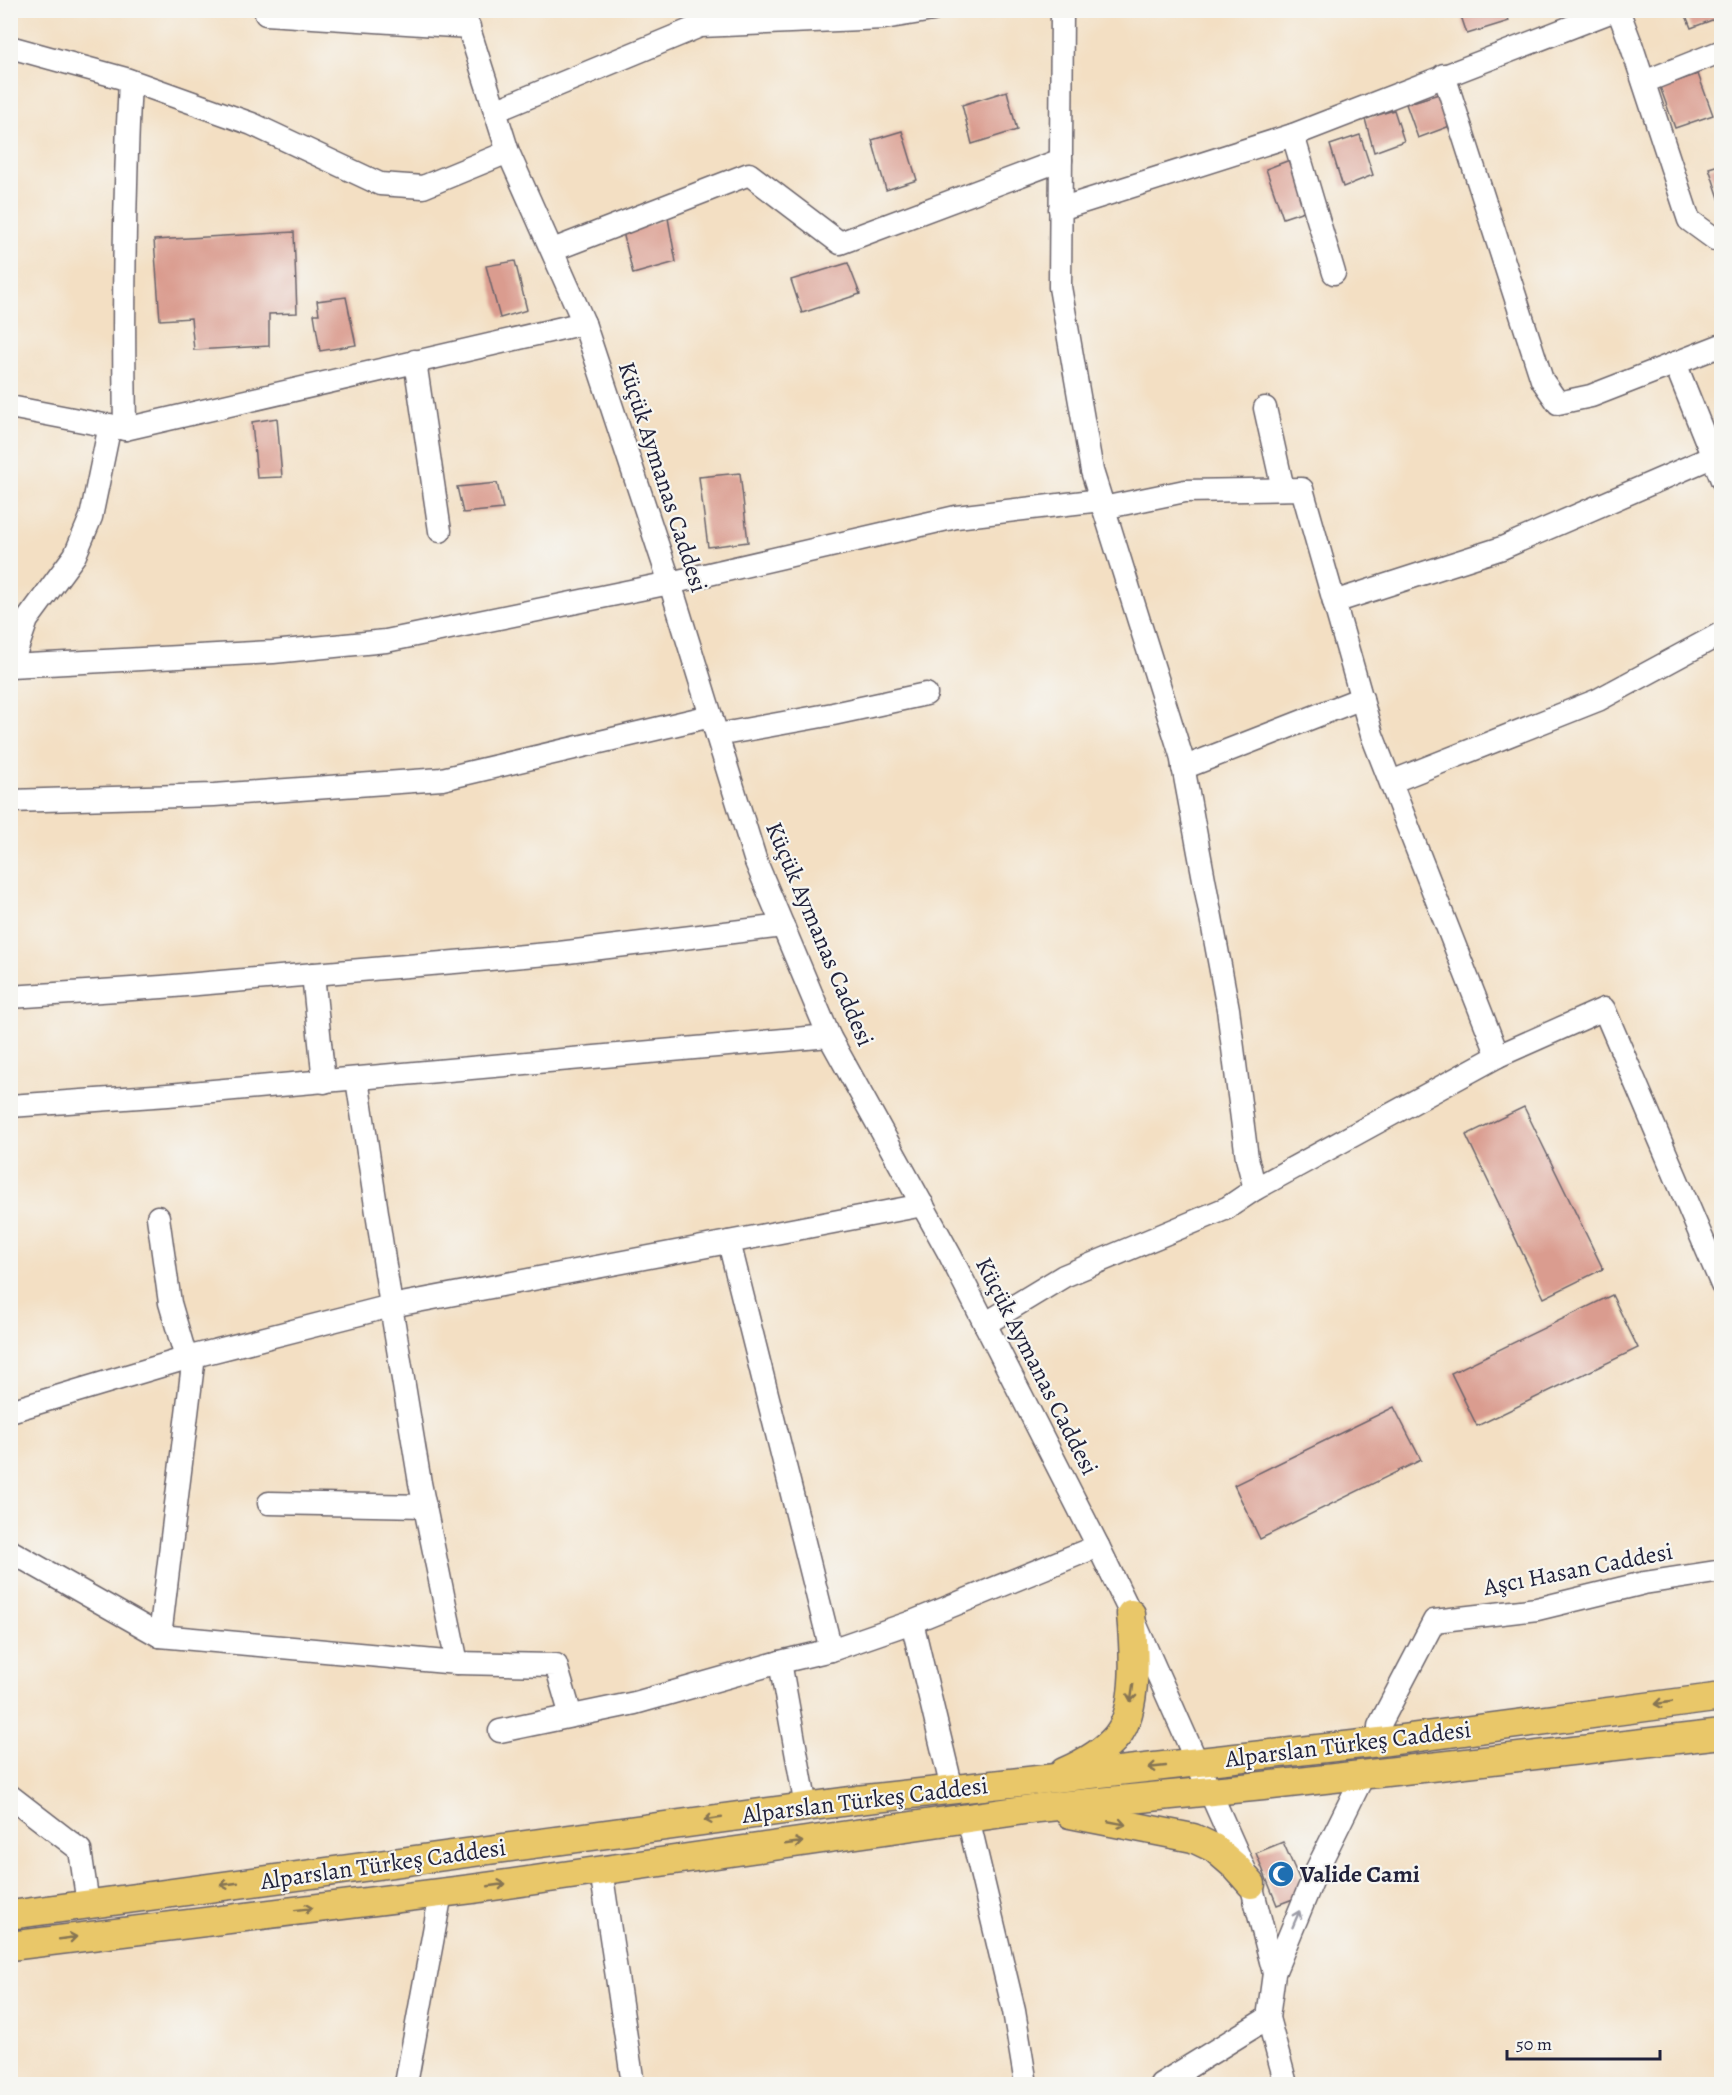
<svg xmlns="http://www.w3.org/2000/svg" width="1732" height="2095" font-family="Alegreya,serif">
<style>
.building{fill:#da9c8f}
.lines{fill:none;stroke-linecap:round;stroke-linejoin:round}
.minor-casing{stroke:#6b646b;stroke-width:25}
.major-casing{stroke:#6b646b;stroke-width:31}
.minor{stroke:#fff;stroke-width:22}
.major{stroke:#e9c769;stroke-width:28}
.oneway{stroke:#867452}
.oneway2{stroke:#9c9ca7}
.labels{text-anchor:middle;stroke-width:4.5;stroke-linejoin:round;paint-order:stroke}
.street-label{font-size:24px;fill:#22223b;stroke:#f6f6f2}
.poi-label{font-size:24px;font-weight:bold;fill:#22223b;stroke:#f6f6f2;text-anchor:start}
</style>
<rect width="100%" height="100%" fill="#f6f6f2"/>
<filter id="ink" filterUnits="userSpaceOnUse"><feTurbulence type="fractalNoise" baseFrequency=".0167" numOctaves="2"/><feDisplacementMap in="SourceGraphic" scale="12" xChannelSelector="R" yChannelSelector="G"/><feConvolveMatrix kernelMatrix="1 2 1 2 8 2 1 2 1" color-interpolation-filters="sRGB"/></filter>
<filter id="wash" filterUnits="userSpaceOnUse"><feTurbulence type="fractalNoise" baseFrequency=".008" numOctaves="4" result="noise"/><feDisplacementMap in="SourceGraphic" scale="24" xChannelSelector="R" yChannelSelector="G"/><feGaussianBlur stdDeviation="1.35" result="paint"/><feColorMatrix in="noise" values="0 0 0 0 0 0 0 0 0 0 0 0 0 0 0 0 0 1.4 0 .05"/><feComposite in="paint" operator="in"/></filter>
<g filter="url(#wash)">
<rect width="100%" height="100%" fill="#f3dfc3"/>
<g id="blocks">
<g class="building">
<polygon points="1459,10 1506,10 1509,21 1467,34"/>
<polygon points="1678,10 1717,10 1720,17 1691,28 1685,13 1679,15"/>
<polygon points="1698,74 1713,115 1675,128 1660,87"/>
<polygon points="1007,91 1017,130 972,144 962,105"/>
<polygon points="1439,94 1450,126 1418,138 1406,104"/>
<polygon points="1394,110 1404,141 1374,152 1365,119"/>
<polygon points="902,131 917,180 886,190 872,140"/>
<polygon points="1360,135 1373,175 1343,187 1330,145"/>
<polygon points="1295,158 1313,208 1283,218 1266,169"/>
<polygon points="1722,164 1722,204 1721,204 1709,168"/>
<polygon points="668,218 676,262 633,274 623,232"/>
<polygon points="294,232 297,313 269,314 269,346 194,350 191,318 160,320 154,240"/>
<polygon points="515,261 527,310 500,318 486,266"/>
<polygon points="848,263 860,294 802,313 791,280"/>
<polygon points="346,297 356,345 320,351 314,314 319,314 317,301"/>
<polygon points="277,418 282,477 257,478 252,422"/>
<polygon points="740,473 748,542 708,547 699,477"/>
<polygon points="497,483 503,509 463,513 457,487"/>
<polygon points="1524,1107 1603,1269 1544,1298 1466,1135"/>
<polygon points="1612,1295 1638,1348 1477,1426 1451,1373"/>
<polygon points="1394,1407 1421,1460 1260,1539 1234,1485"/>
<polygon points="1283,1842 1306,1894 1277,1905 1256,1853"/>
</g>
</g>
</g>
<g filter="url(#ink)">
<use href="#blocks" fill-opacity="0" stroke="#6b646b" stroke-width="1.5"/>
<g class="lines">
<defs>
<g id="minor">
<polyline points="463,10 508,152 584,323 670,583 756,862 829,1036 950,1255 1098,1546 1131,1614 1251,1884 1274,1973"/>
<polyline points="1062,10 1060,287 1092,471 1181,755 1228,1009 1247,1158 1255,1189"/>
<polyline points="1618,10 1631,44 1689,220 1715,239 1722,236"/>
<polyline points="266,14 469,27"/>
<polyline points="10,47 126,79 252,124 380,184 423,187 508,152"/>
<polyline points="1444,75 1542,380 1558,403 1591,396 1722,345"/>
<polyline points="1644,82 1722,51"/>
<polyline points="495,111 700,26 884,18 933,10"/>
<polyline points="1293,135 1334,273"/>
<polyline points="1060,209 1293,135 1615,10"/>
<polyline points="553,250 749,174 840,243 1061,160"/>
<polyline points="415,361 440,531"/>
<polyline points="1675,363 1722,480"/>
<polyline points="10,407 125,429 584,323"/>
<polyline points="1265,408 1283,489"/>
<path d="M125 429C123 312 124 197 130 81"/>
<polyline points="1103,508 1185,491 1302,489 1372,735 1498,1056"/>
<polyline points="1334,602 1502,548 1712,457"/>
<polyline points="10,666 273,652 386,641 670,583 956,517 1101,500"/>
<polyline points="11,666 27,620 75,555 91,517 110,425"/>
<polyline points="717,735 833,714 926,694"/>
<polyline points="1183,768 1362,698"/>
<polyline points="1391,782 1598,700 1722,633"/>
<polyline points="10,801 214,795 442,779 711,716"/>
<polyline points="313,974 324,1082"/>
<polyline points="10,997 162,987 559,953 783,926"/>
<polyline points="357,1079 391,1306 420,1483 457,1663 556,1665 571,1716"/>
<polyline points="10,1106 168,1095 829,1036"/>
<polyline points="158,1217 170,1303 186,1358"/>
<polyline points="729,1242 831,1650"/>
<polyline points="985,1324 1064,1276 1227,1208 1255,1189 1498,1056 1604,1009 1722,1285"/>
<polyline points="10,1411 194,1356 391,1306 923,1205"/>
<polyline points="269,1503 425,1506"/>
<polyline points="10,1551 160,1636 457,1663"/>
<polyline points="912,1622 952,1789"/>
<polyline points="160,1636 194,1356"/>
<polyline points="780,1662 806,1807"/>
<polyline points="500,1731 635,1703 780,1662 831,1650 912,1622 1098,1546"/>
<polyline points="1380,1742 1379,1726 1434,1621 1537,1609 1644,1583 1722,1571"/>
<polyline points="10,1796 80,1850 88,1904"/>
<polyline points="968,1818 1014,2011 1026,2084"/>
<polyline points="601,1870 633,2084"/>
<polyline points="406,2084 441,1893"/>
<polyline points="1161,2084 1268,2018"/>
<polyline points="1286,2084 1268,2018 1274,1973 1317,1869 1364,1774"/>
</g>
<g id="major">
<path d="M1064 1772C1082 1764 1104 1752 1117 1736 1139 1709 1134 1647 1131 1614"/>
<polyline points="1070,1814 1193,1838 1214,1848 1236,1867 1251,1884"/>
<polyline points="10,1915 857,1800 1380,1742 1722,1697"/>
<polyline points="10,1946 472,1889 1038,1808 1263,1786 1722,1734"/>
</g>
</defs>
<use href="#minor" class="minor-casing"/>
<use href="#major" class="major-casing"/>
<use href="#minor" class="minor"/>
<use href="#major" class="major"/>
</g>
<defs><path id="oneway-shaft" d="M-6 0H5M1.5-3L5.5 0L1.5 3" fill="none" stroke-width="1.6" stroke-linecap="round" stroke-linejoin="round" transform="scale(1.5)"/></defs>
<g class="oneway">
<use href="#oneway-shaft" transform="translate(1132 1693) rotate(98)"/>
<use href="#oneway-shaft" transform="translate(1663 1703) rotate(172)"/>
<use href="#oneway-shaft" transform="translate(1157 1767) rotate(174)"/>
<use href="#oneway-shaft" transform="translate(713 1819) rotate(172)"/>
<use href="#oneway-shaft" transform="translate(1117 1823) rotate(11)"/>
<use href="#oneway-shaft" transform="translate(794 1843) rotate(-8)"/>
<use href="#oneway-shaft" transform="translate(229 1884) rotate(172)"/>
<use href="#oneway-shaft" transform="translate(497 1885) rotate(-8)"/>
<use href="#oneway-shaft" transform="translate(304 1909) rotate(-7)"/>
<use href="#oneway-shaft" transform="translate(68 1938) rotate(-8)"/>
</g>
<use class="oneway2" href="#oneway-shaft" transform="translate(1296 1919) rotate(-67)"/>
</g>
<defs>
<symbol id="mosque-disc" viewBox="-11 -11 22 22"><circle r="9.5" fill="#1f6fb2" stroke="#f6f6f2"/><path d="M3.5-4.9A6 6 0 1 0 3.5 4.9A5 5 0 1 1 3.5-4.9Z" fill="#fff"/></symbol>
</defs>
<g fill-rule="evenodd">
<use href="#mosque-disc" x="1266" y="1859" width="30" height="30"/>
</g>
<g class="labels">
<g class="street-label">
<text transform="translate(663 477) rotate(72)" y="8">Küçük Aymanas Caddesi</text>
<text transform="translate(820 934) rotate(67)" y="8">Küçük Aymanas Caddesi</text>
<text transform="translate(1037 1366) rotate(63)" y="8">Küçük Aymanas Caddesi</text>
<text transform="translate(1578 1569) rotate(-11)" y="8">Aşcı Hasan Caddesi</text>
<text transform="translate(1348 1744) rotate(-7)" y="8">Alparslan Türkeş Caddesi</text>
<text transform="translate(865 1800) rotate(-7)" y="8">Alparslan Türkeş Caddesi</text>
<text transform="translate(383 1864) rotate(-8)" y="8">Alparslan Türkeş Caddesi</text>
</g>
<g class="poi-label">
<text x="1300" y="1882">Valide Cami</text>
</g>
</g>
<rect width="1732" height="2095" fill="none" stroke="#f6f6f2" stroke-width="36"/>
<path d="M1507 2050v9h153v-9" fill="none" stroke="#22223b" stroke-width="3"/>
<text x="1516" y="2050" font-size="18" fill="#22223b" stroke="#f6f6f2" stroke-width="4.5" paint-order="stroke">50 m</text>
</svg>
